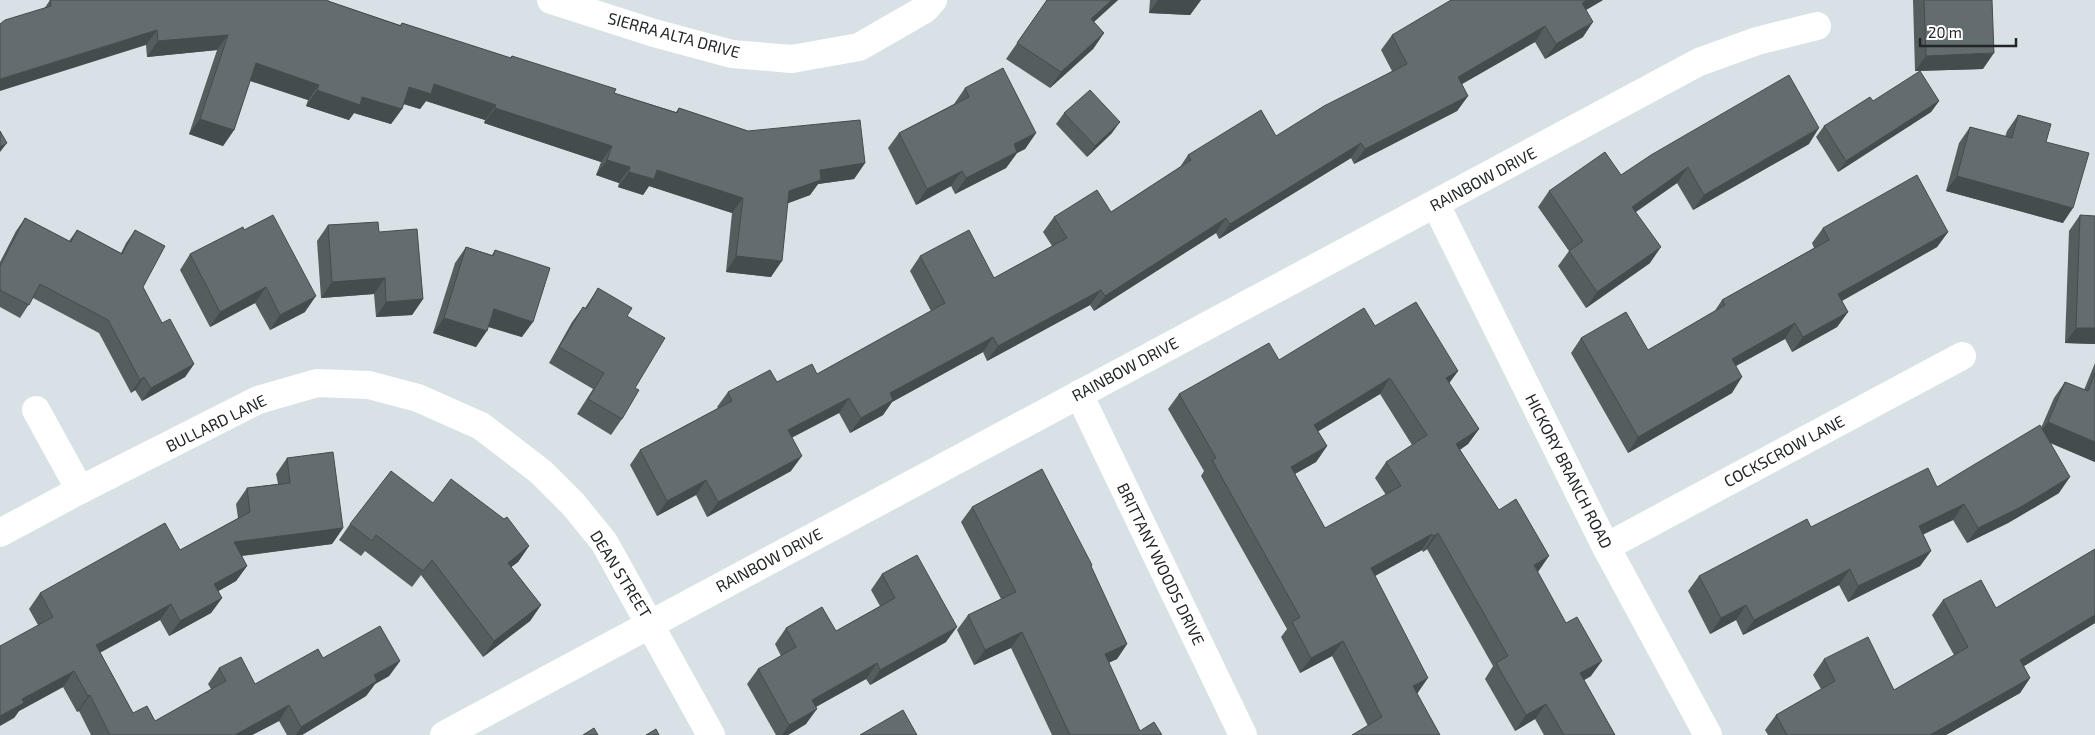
<svg xmlns="http://www.w3.org/2000/svg" width="2095" height="735" font-family="'Exo 2',sans-serif">
<style>
.lines{fill:none;stroke-linecap:round;stroke-linejoin:round}
.minor{stroke:#fff;stroke-width:28}
.wall{fill:#555d5f;fill-rule:evenodd}
.shaded-wall{fill:#454c4e}
.building{fill:#636c6f;stroke:#454c4e;fill-rule:evenodd}
.labels{text-anchor:middle;stroke-width:5;stroke-linejoin:round;paint-order:stroke}
.street-label{font-size:16px;fill:#232628;stroke:#fff}
</style>
<rect width="100%" height="100%" fill="#d8e2e6"/>
<g class="lines">
<g class="minor">
<polyline points="551,0 654,33 732,54 792,59 859,47 925,9 933,0"/>
<polyline points="1436,205 1606,547 1708,735"/>
<polyline points="1079,394 1243,735"/>
<polyline points="36,410 80,490"/>
<polyline points="0,533 80,490 258,400 317,383 369,385 418,398 481,426 541,472 573,504 604,542 711,735"/>
<polyline points="1606,547 1962,356"/>
<polyline points="444,735 1699,62 1757,41 1817,26"/>
</g>
</g>
<g class="wall">
<polygon points="50,0 328,1 400,25 402,23 510,58 512,56 614,93 676,112 679,108 748,131 865,163 854,179 818,184 810,195 788,203 771,277 726,272 732,213 649,186 643,195 618,187 619,183 596,175 601,162 484,123 485,120 426,101 420,109 403,104 402,109 391,124 354,113 349,120 306,106 308,100 250,81 234,130 223,146 189,134 217,50 147,57 146,45 44,9"/>
<polygon points="1047,0 1118,0 1094,22 1104,33 1093,49 1050,88 1006,59"/>
<polygon points="1150,0 1201,0 1190,15 1149,13"/>
<polygon points="1603,0 1586,10 1583,37 1545,59 1535,42 1462,84 1468,96 1457,111 1354,164 1351,158 1219,239 1216,233 1094,311 1090,305 987,361 983,352 892,402 883,415 850,433 839,413 792,437 791,471 707,517 696,495 657,516 630,465 640,450 718,408 717,407 728,392 817,374 931,311 910,271 920,256 994,278 1052,246 1043,232 1054,217 1111,212 1180,167 1188,155 1276,136 1392,71 1381,50 1392,35"/>
<polygon points="1913,0 1992,0 1983,69 1915,71"/>
<polygon points="965,88 1036,133 1025,149 1017,153 1006,168 955,194 951,186 916,205 888,148 899,133 954,104"/>
<polygon points="1873,101 1939,101 1931,112 1838,172 1816,137 1824,126"/>
<polygon points="1064,113 1112,133 1087,157 1056,124"/>
<polygon points="2018,115 2046,142 2063,223 1946,191 1959,143 1970,127 2005,137 2007,131"/>
<polygon points="1809,144 1693,210 1677,183 1636,212 1650,263 1586,308 1558,266 1569,251 1538,207 1549,191 1621,175"/>
<polygon points="2080,215 2095,344 2065,343 2069,231"/>
<polygon points="25,218 69,241 77,230 121,253 126,243 135,230 143,287 162,323 194,364 185,377 142,401 135,390 131,393 99,333 33,298 20,318 0,307 0,262 16,231"/>
<polygon points="328,225 423,299 412,315 376,317 374,294 321,298 317,241"/>
<polygon points="1823,228 1948,232 1937,247 1842,301 1848,312 1837,327 1792,352 1785,339 1736,366 1732,393 1628,453 1571,353 1581,338 1648,350 1714,312 1722,300 1814,248 1812,243"/>
<polygon points="244,230 305,312 270,330 255,303 210,327 180,270 190,254"/>
<polygon points="466,247 492,255 495,250 522,337 488,327 476,347 433,333 455,263"/>
<polygon points="598,288 627,316 635,388 622,419 611,435 577,414 593,389 549,363 572,322 583,307 585,308"/>
<path d="M1375 326 1458 371 1449 383 1479 429 1468 444 1460 450 1538 572H1537L1591 676 1584 680 1615 735H1544L1535 719 1515 731 1485 679 1493 666 1427 549 1423 552 1422 550 1375 576 1417 694 1440 735 1368 726 1332 656 1300 673 1281 637 1287 629 1201 476 1204 471 1168 409 1179 394 1279 360ZM1380 394 1412 445 1386 462 1375 478 1386 495 1325 528 1295 474 1316 462 1327 446 1318 431Z"/>
<polygon points="2095,363 2095,462 2050,443 2059,493 2008,523 1967,543 1953,520 1923,534 1931,551 1920,566 1848,602 1839,585 1743,635 1736,620 1710,634 1688,591 1699,576 1811,527 1937,487 2041,428 2054,398 2065,382 2084,390"/>
<polygon points="287,458 343,528 332,544 242,556 247,566 236,581 218,591 222,598 211,613 169,636 160,620 100,652 133,713 155,721 211,689 208,684 219,668 255,684 323,658 400,661 389,676 375,684 366,696 302,735 287,735 279,721 252,735 91,735 79,711 77,712 63,687 19,711 14,718 38,625 29,609 40,593 180,550 238,518 236,504 247,488 278,484 276,474"/>
<polygon points="433,503 529,546 518,562 511,567 541,605 530,621 483,657 421,575 412,587 365,551 361,556 339,540 350,524"/>
<polygon points="972,507 1092,565 1091,567 1127,644 1117,659 1108,663 1140,731 1162,735 1052,735 1011,648 974,665 957,630 968,615 1001,599 961,522"/>
<polygon points="2095,549 2095,623 2024,666 2030,678 2020,693 1946,735 1768,735 1765,730 1776,715 1821,689 1813,675 1824,659 1894,690 1954,655 1932,615 1943,600 1996,608"/>
<polygon points="882,574 946,642 870,685 866,679 816,707 806,724 788,735 776,735 747,684 758,669 781,656 775,644 786,628 836,631 880,606 871,590"/>
</g>
<g class="shaded-wall">
<polygon points="1112,0 1118,0 1080,34 1091,19"/>
<polygon points="1158,0 1201,0 1190,15 1149,13"/>
<polygon points="1587,0 1603,0 1572,18 1582,3"/>
<polygon points="1593,22 1583,37 1545,59 1556,44"/>
<polygon points="1545,26 1535,42 1448,92 1458,77"/>
<polygon points="157,30 146,45 0,91 0,79"/>
<polygon points="1104,33 1093,49 1050,88 1061,72"/>
<polygon points="228,35 217,50 147,57 158,41"/>
<polygon points="1994,53 1983,69 1915,71 1926,56"/>
<polygon points="256,63 319,85 308,100 245,79"/>
<polygon points="434,84 496,105 485,120 426,101 420,109 398,102 409,87"/>
<polygon points="317,90 362,97 402,109 391,124 354,113 349,120 306,106"/>
<polygon points="1468,96 1457,111 1354,164 1365,149"/>
<polygon points="1939,101 1931,112 1838,172 1846,161"/>
<polygon points="495,108 612,146 601,162 484,123"/>
<polygon points="200,119 234,130 223,146 189,134"/>
<polygon points="1120,122 1112,133 1087,157 1095,146"/>
<polygon points="1819,128 1809,144 1693,210 1704,195"/>
<polygon points="1036,133 1025,149 1017,153 1006,168 955,194 966,178 1014,144"/>
<polygon points="7,143 0,152 0,147"/>
<polygon points="1361,143 1351,158 1219,239 1230,224"/>
<polygon points="607,160 630,167 619,183 596,175"/>
<polygon points="865,163 854,179 818,184 810,195 778,207 789,191 820,170"/>
<polygon points="1688,167 1677,183 1621,222 1632,207"/>
<polygon points="657,170 743,198 732,213 649,186 643,195 618,187 629,172"/>
<polygon points="962,171 951,186 916,205 927,189"/>
<polygon points="1957,176 2073,208 2063,223 1946,191"/>
<polygon points="1226,218 1216,233 1094,311 1105,296"/>
<polygon points="1948,232 1937,247 1827,309 1838,294"/>
<polygon points="1661,247 1650,263 1586,308 1597,292"/>
<polygon points="736,256 782,261 771,277 726,272"/>
<polygon points="385,278 374,294 321,298 332,282"/>
<polygon points="266,287 255,303 210,327 220,312"/>
<polygon points="1101,290 1090,305 987,361 998,346"/>
<polygon points="316,296 305,312 270,330 280,315"/>
<polygon points="423,299 412,315 376,317 386,302"/>
<polygon points="494,309 533,322 522,337 483,325"/>
<polygon points="1848,312 1837,327 1792,352 1803,337"/>
<polygon points="444,318 487,331 476,347 433,333"/>
<polygon points="1795,323 1785,339 1721,374 1732,359"/>
<polygon points="2076,328 2095,328 2095,344 2065,343"/>
<polygon points="993,337 983,352 892,402 883,415 850,433 861,418 890,393"/>
<polygon points="194,364 185,377 142,401 151,388"/>
<polygon points="1458,371 1447,386 1446,378"/>
<polygon points="144,377 135,390 131,393 140,380"/>
<polygon points="1742,377 1732,393 1628,453 1638,437"/>
<polygon points="1390,378 1380,394 1304,440 1314,425"/>
<polygon points="849,398 839,413 778,445 788,430"/>
<polygon points="2048,422 2095,442 2095,462 2037,437"/>
<polygon points="1479,429 1468,444 1445,459 1456,444"/>
<polygon points="1327,446 1316,462 1280,482 1291,467"/>
<polygon points="802,456 791,471 707,517 718,502"/>
<polygon points="2070,477 2059,493 2008,523 1967,543 1978,528"/>
<polygon points="706,480 696,495 657,516 667,501"/>
<polygon points="1964,504 1953,520 1908,542 1919,526"/>
<polygon points="343,528 332,544 224,558 234,542"/>
<polygon points="1438,533 1427,549 1423,552 1434,536"/>
<polygon points="1432,534 1422,550 1360,584 1371,568"/>
<polygon points="529,546 518,562 497,578 508,563"/>
<polygon points="1931,551 1920,566 1848,602 1858,586"/>
<polygon points="1549,556 1538,572 1523,581 1534,565"/>
<polygon points="247,566 236,581 203,600 214,584"/>
<polygon points="1850,569 1839,585 1743,635 1754,620"/>
<polygon points="222,598 211,613 169,636 180,621"/>
<polygon points="171,604 160,620 85,661 96,645"/>
<polygon points="541,605 530,621 483,657 494,641"/>
<polygon points="1746,605 1736,620 1710,634 1721,618"/>
<polygon points="2095,615 2095,623 2009,675 2020,660"/>
<polygon points="957,627 946,642 870,685 880,670"/>
<polygon points="1022,632 1011,648 974,665 985,650"/>
<polygon points="1343,641 1332,656 1300,673 1311,658"/>
<polygon points="1127,644 1117,659 1094,669 1105,654"/>
<polygon points="400,661 389,676 375,684 366,696 302,735 296,735 301,727 374,675"/>
<polygon points="1602,661 1591,676 1569,689 1580,673"/>
<polygon points="877,663 866,679 801,715 812,700"/>
<polygon points="74,671 63,687 19,711 14,718 0,726 0,716 22,699"/>
<polygon points="1428,678 1417,694 1413,686"/>
<polygon points="2030,678 2020,693 1946,735 1930,735"/>
<polygon points="90,695 79,711 77,712 88,696"/>
<polygon points="1546,704 1535,719 1515,731 1526,715"/>
<polygon points="289,705 279,721 252,735 235,735"/>
<polygon points="817,709 806,724 788,735 782,735 789,725"/>
</g>
<g class="building">
<polygon points="50,0 328,0 328,1 401,26 402,23 511,58 512,56 616,89 614,93 677,113 679,108 748,131 860,120 865,163 820,170 821,180 789,191 782,261 736,256 743,198 657,170 654,179 629,172 630,167 607,160 612,146 495,108 496,105 434,84 431,94 409,87 402,109 362,97 360,105 317,90 319,85 256,63 234,130 200,119 228,35 158,41 157,30 0,79 0,24 5,20 51,6"/>
<polygon points="1047,0 1112,0 1091,19 1104,33 1061,72 1017,43"/>
<polygon points="1451,0 1587,0 1582,3 1593,22 1556,44 1545,26 1458,77 1468,96 1365,149 1361,143 1230,224 1226,218 1105,296 1101,290 998,346 993,337 890,393 893,400 861,418 849,398 788,430 802,456 718,502 706,480 667,501 640,450 732,401 728,392 770,370 777,382 812,364 817,374 945,303 920,256 969,230 994,278 1067,238 1054,217 1097,190 1111,212 1191,160 1188,155 1261,110 1276,136 1324,106 1407,64 1392,35"/>
<polygon points="1924,0 1992,0 1994,53 1926,56"/>
<polygon points="1003,68 1036,133 1014,144 1017,152 966,178 962,171 927,189 899,133 969,97 965,88"/>
<polygon points="1920,71 1939,101 1846,161 1824,126 1870,97 1873,101"/>
<polygon points="1789,75 1819,128 1704,195 1688,167 1632,207 1661,247 1597,292 1569,251 1583,241 1549,191 1605,152 1621,175 1651,155"/>
<polygon points="1090,90 1120,122 1095,146 1064,113"/>
<polygon points="2018,115 2051,124 2046,142 2089,153 2073,208 1957,176 1970,127 2012,138"/>
<polygon points="0,131 7,143 0,147"/>
<polygon points="1917,175 1948,232 1838,294 1848,312 1803,337 1795,323 1732,359 1742,377 1638,437 1581,338 1626,312 1648,350 1725,305 1722,300 1829,240 1823,228"/>
<polygon points="273,215 316,296 280,315 266,287 220,312 190,254 243,227 244,230"/>
<polygon points="2080,215 2095,216 2095,328 2076,328"/>
<polygon points="25,218 71,242 77,230 122,254 135,230 165,246 143,287 162,323 170,319 194,364 151,388 144,377 140,380 108,320 40,284 29,305 0,290 0,266"/>
<polygon points="378,222 379,232 417,229 423,299 386,302 385,278 332,282 328,225"/>
<polygon points="466,247 493,256 495,250 550,268 533,322 494,309 487,331 444,318"/>
<polygon points="598,288 632,308 627,316 665,338 635,388 639,390 622,419 588,399 604,373 559,347 583,307 586,309"/>
<path d="M1416 302 1458 371 1446 378 1479 429 1456 444 1499 510 1516 499 1549 556 1534 565 1566 623 1577 617 1602 661 1580 673 1615 735H1564L1546 704 1526 715 1496 663 1508 656 1438 533 1434 536 1432 534 1371 568 1428 678 1413 686 1440 735H1352L1382 717 1343 641 1311 658 1292 622 1300 617 1212 460 1216 458 1179 394 1269 343 1279 360 1364 308 1375 326ZM1390 378 1427 435 1386 462 1401 486 1325 528 1291 467 1327 446 1314 425Z"/>
<polygon points="2095,373 2095,442 2048,422 2065,382 2088,391"/>
<polygon points="2040,425 2070,477 2019,508 1978,528 1964,504 1919,526 1931,551 1858,586 1850,569 1754,620 1746,605 1721,618 1699,576 1807,519 1811,527 1928,468 1937,487"/>
<polygon points="333,452 343,528 234,542 247,566 214,584 222,598 180,621 171,604 96,645 133,713 147,706 155,721 226,681 219,668 241,657 255,684 318,649 323,658 380,626 400,661 374,675 377,681 301,727 289,705 235,735 110,735 90,695 88,696 74,671 22,699 24,703 0,716 0,646 53,617 40,593 165,523 180,550 250,512 247,488 290,483 287,458"/>
<polygon points="1042,469 1092,565 1091,566 1127,644 1105,654 1140,731 1154,722 1162,735 1070,735 1022,632 985,650 968,615 1016,592 972,507"/>
<polygon points="391,471 433,503 451,479 504,519 507,517 529,546 508,563 541,605 494,641 432,560 423,571 376,535 372,541 350,524"/>
<polygon points="2095,549 2095,615 2020,660 2030,678 1930,735 1787,735 1776,715 1835,681 1824,659 1868,637 1894,690 1968,647 1943,600 1981,580 1996,608"/>
<polygon points="917,555 957,627 880,670 877,663 812,700 817,709 789,725 758,669 796,647 786,628 822,607 836,631 895,598 882,574"/>
<polygon points="903,710 917,735 860,735"/>
<polygon points="594,728 598,735 583,735"/>
<polygon points="656,729 659,735 646,735"/>
</g>
<g class="labels">
<g class="street-label">
<text transform="translate(674 35) rotate(15)" y="6">SIERRA ALTA DRIVE</text>
<text transform="translate(1483 179) rotate(-28)" y="6">RAINBOW DRIVE</text>
<text transform="translate(1125 369) rotate(-28)" y="6">RAINBOW DRIVE</text>
<text transform="translate(216 423) rotate(-26)" y="6">BULLARD LANE</text>
<text transform="translate(1784 451) rotate(-28)" y="6">COCKSCROW LANE</text>
<text transform="translate(1569 471) rotate(63)" y="6">HICKORY BRANCH ROAD</text>
<text transform="translate(769 560) rotate(-28)" y="6">RAINBOW DRIVE</text>
<text transform="translate(1161 564) rotate(64)" y="6">BRITTANY WOODS DRIVE</text>
<text transform="translate(621 574) rotate(58)" y="6">DEAN STREET</text>
</g>
</g>
<path d="M1920 38v8h96v-8" fill="none" stroke="#232628" stroke-width="2.5"/>
<text x="1928" y="38" font-size="15" fill="#232628" stroke="#ffffff" stroke-width="4" paint-order="stroke">20 m</text>
</svg>
